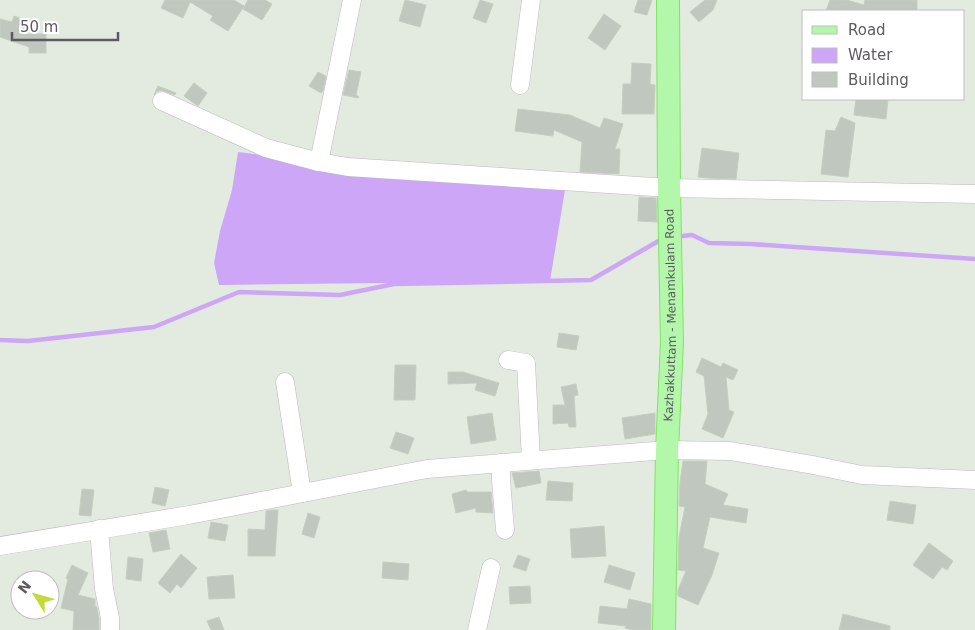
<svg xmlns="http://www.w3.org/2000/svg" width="975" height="630" font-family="'DejaVu Sans',sans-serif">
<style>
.water{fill:#cda6f7}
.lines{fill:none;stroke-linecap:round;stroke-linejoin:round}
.stream{stroke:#cda6f7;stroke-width:4.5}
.building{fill:#c0c7be;stroke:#c4cfc0}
.minor-casing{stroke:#bdb9bf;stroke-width:19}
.major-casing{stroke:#7fe461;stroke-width:24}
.minor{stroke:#fff;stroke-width:18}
.major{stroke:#b3f7aa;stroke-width:22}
.labels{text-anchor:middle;stroke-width:4;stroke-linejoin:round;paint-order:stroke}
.street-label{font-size:12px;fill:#5e5a61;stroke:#fff}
</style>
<rect width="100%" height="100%" fill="#e3ebe1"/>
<polygon class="water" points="238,152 285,158 566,184 550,281 219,285 214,263 220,231 232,190"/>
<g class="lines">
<g class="stream">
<polyline points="683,236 692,235 709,243 751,244 975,259"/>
<polyline points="0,340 28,341 154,327 239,292 340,295 394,284 591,280 662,239"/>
</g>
</g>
<g class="building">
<polygon points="165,0 234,0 244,6 228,31 210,20 213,16 190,2 183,18 161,8"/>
<polygon points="248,0 265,0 272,4 262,20 243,9"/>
<polygon points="405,0 426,5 420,27 399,21"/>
<polygon points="480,0 493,4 486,23 473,18"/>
<polygon points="638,0 652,0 647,15 634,12"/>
<polygon points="705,0 717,0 713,10 699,22 690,12"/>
<polygon points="830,0 847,0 864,5 865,0 917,0 917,11 826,11"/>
<polygon points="604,14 621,26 605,50 588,38"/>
<polygon points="14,16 28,21 23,34 46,34 46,53 29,53 29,47 0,37 0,19 12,22"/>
<polygon points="632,63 651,64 650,84 655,85 654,114 622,114 623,84 631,84"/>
<polygon points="349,70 361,72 356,95 359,97 358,98 343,95"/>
<polygon points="318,72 326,76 323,91 321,93 309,86"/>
<polygon points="194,83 207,93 198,106 184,96"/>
<polygon points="158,86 176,93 175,95 161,90 156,92 154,95"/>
<polygon points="856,99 888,99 886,119 854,115"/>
<polygon points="518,109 570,115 600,128 604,118 623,124 615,149 620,149 619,174 580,172 582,142 554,130 553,136 515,131"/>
<polygon points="841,117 855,123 848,177 821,174 826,130 835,131"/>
<polygon points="702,148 739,153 736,179 708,178 698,177"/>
<polygon points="639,197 656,198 657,222 638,221"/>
<polygon points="559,333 579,336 576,350 557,347"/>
<polygon points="702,358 721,367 723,363 738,370 733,380 726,377 729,410 734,412 723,438 702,429 708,414 704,376 696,372"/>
<polygon points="395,365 416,365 415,400 394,400"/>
<polygon points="448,372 463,372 499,383 495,396 475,390 477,383 448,384"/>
<polygon points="576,384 578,395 574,396 576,427 569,427 568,423 553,424 553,405 565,405 561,387"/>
<polygon points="492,413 496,440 471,444 467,417"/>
<polygon points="655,413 655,434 625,439 622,418"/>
<polygon points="396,432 414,438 408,454 390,448"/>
<polygon points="683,461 707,461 705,484 728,494 723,505 748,509 746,523 710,517 703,548 719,553 712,575 698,605 678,596 678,590 686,571 678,570 679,537 685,507 679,506 680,482"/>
<polygon points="539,471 541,483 516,488 512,473"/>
<polygon points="548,481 573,483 572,501 546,500"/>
<polygon points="155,487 169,490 165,506 152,503"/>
<polygon points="82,489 94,490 91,516 79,515"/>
<polygon points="466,490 467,492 491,492 493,513 476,512 476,508 456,513 452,494"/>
<polygon points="890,501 916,505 913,524 887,520"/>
<polygon points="272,510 278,510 275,556 248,556 248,529 265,530 266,511"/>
<polygon points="308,513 320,517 314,538 302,534"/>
<polygon points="211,522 228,525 225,541 208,538"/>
<polygon points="604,526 606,556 572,558 570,529"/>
<polygon points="166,530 170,549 153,552 149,533"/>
<polygon points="929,543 953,561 947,570 942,567 933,579 913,565"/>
<polygon points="181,554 197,568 181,588 177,584 170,593 158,583"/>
<polygon points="518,555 530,559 526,571 513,567"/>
<polygon points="128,557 143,559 141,581 126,579"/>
<polygon points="383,562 409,564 408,580 382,578"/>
<polygon points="72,565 88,573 78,595 95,599 95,606 97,607 99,619 99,630 73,630 74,611 61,608 68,579 66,578"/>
<polygon points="609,565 635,573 630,590 604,582"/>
<polygon points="233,575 235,598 209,599 207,577"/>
<polygon points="530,586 531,603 510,604 509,587"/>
<polygon points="629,599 651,604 651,630 632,630 625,628 626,626 598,623 600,606 627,609"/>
<polygon points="843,614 890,626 890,630 839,630"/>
<polygon points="219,617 224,630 211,630 207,621"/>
</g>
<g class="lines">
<defs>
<g id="minor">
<polyline points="520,85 531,0"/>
<polyline points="162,101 266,148 319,162 348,167 669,188 975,194"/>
<polyline points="319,162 352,0"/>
<polyline points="508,360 526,363 531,460"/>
<polyline points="285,382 302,493"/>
<polyline points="501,463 501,480 505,530"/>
<polyline points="99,529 104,589 110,618 110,630"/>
<polyline points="0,546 189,515 427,469 667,450 730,451 813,465 862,475 975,480"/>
<polyline points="477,630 491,568"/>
</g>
<g id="major">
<path id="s1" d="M664 630 667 450 672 342 669 188 668 0"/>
</g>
</defs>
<use href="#minor" class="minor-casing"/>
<use href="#major" class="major-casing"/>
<use href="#minor" class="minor"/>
<use href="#major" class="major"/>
</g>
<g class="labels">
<g class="street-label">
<text dy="4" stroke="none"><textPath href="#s1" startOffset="315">Kazhakkuttam - Menamkulam Road</textPath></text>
</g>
</g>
<rect x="802" y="10" width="162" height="90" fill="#ffffff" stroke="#bfbdc0"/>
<rect x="812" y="26" width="25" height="8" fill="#b3f7aa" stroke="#bfbdc0"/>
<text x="848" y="35" font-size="15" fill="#5e5a61">Road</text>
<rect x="812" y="48" width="25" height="15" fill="#cda6f7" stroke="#bfbdc0"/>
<text x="848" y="60" font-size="15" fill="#5e5a61">Water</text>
<rect x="812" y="72" width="25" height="15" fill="#c0c7be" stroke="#bfbdc0"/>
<text x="848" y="85" font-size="15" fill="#5e5a61">Building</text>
<g transform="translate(35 595) rotate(307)"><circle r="24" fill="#ffffff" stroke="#bfbdc0"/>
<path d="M0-4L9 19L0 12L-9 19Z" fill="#c4d93a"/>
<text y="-8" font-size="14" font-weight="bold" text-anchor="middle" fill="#5e5a61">N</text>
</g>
<path d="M12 32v8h106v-8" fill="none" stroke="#5e5a61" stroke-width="2.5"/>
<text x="20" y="32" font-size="15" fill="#5e5a61" stroke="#ffffff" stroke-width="4" paint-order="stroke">50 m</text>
</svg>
